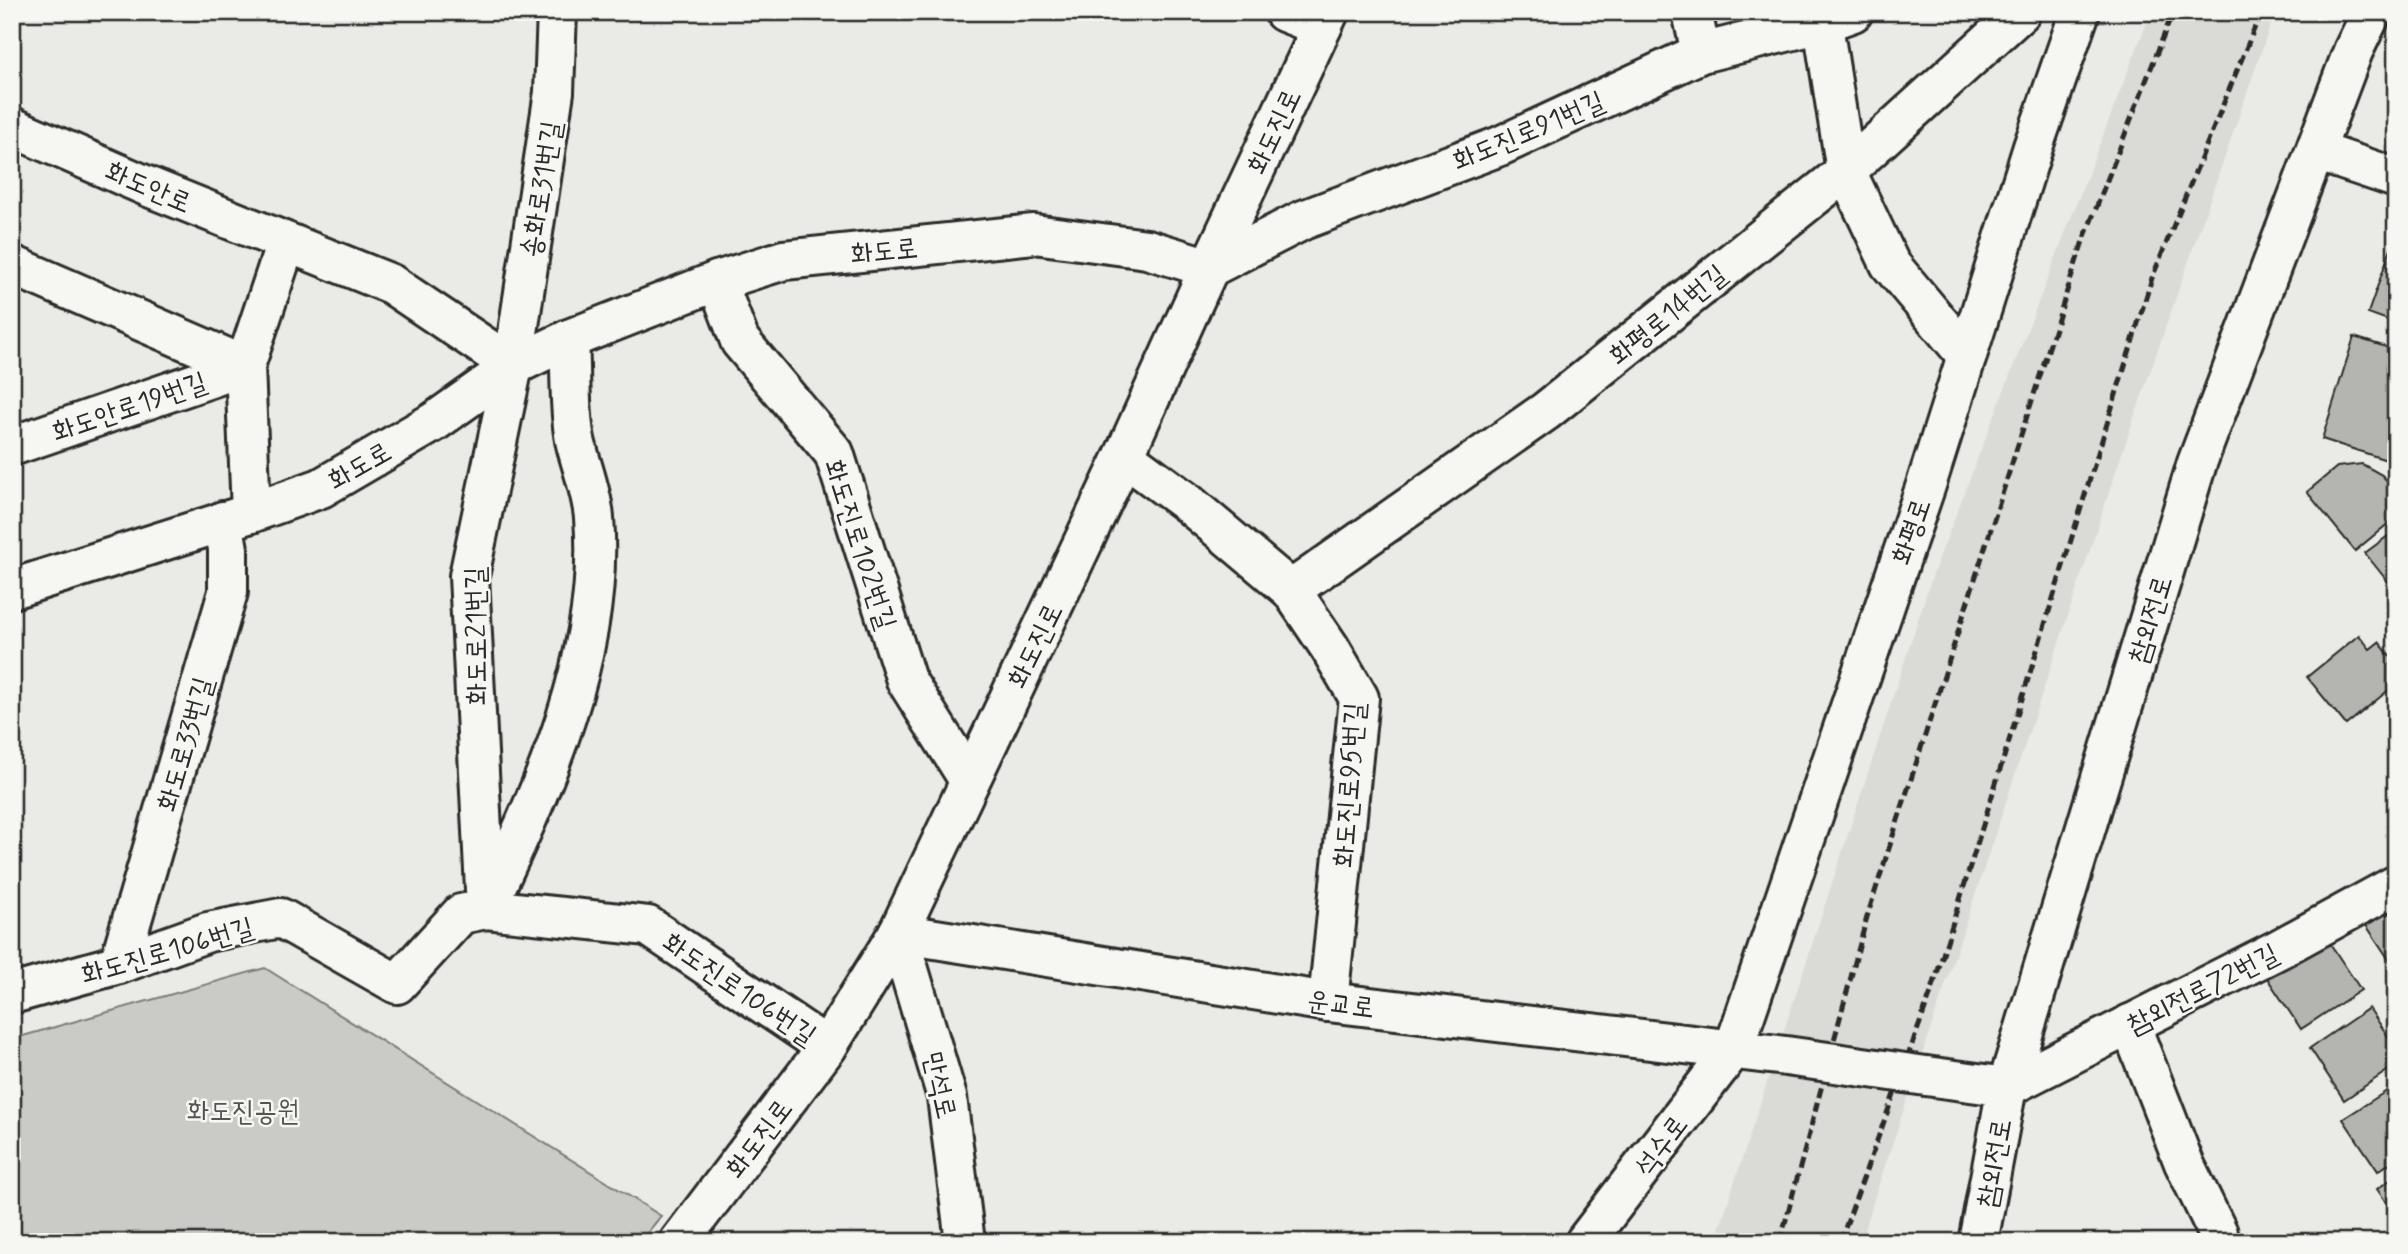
<svg xmlns="http://www.w3.org/2000/svg" width="2408" height="1254" font-family="Mynerve,'Poor Story',sans-serif">
<style>
.built{fill:#dadad6}
.green{fill:#cacac7;stroke:#7a7a79;stroke-width:2}
.building{fill:#b4b4b1;stroke:#2b2b2b;stroke-width:2}
.lines{fill:none;stroke-linecap:round;stroke-linejoin:round}
.street-casing{stroke:#2b2b2b;stroke-width:44}
.secondary-casing{stroke:#2b2b2b;stroke-width:44}
.street{stroke:#f6f6f2;stroke-width:38}
.secondary{stroke:#f6f6f2;stroke-width:38}
.rail{stroke:#2b2b2b;stroke-width:5;stroke-dasharray:10 5;stroke-linecap:butt}
.secondary-bridge-casing{stroke:#2b2b2b;stroke-width:44;stroke-linecap:butt}
.secondary-bridge{stroke:#f6f6f2;stroke-width:38}
.labels{text-anchor:middle;stroke-width:5;stroke-linejoin:round;paint-order:stroke}
.street-label{font-size:28px;fill:#2b2b2b;stroke:#f6f6f2}
.park-label{font-size:28px;fill:#535352;stroke:#f6f6f2}
</style>
<rect width="100%" height="100%" fill="#eaeae6"/>
<filter id="ink" filterUnits="userSpaceOnUse"><feTurbulence type="fractalNoise" baseFrequency=".0143" numOctaves="2"/><feDisplacementMap in="SourceGraphic" scale="14" xChannelSelector="R" yChannelSelector="G"/><feConvolveMatrix kernelMatrix="1 2 1 2 8 2 1 2 1" color-interpolation-filters="sRGB"/></filter>
<g filter="url(#ink)">
<polygon class="built" points="2151,12 2275,12 2125,444 1873,1202 1862,1242 1715,1242 1934,571"/>
<polygon class="green" points="265,968 661,1216 640,1242 12,1242 12,1039"/>
<g class="building">
<polygon points="2396,234 2396,323 2368,313"/>
<polygon points="2354,337 2396,350 2396,463 2322,439"/>
<polygon points="2362,464 2382,475 2396,492 2396,517 2355,551 2307,492 2337,467"/>
<polygon points="2396,530 2396,592 2365,553"/>
<polygon points="2359,635 2370,649 2379,642 2396,663 2396,684 2346,725 2307,677"/>
<polygon points="2396,906 2396,970 2366,925"/>
<polygon points="2327,939 2361,990 2301,1029 2267,978"/>
<polygon points="2369,1008 2396,1048 2396,1065 2344,1100 2310,1048"/>
<polygon points="2396,1085 2396,1159 2378,1171 2343,1119"/>
<polygon points="2396,1176 2396,1217 2377,1189"/>
</g>
<g class="lines">
<defs>
<g id="street">
<polyline points="1284,12 1322,27"/>
<polyline points="1692,12 1701,53"/>
<polyline points="1821,12 1846,171 1890,264 1967,356"/>
<polyline points="12,127 149,187 391,284 513,366"/>
<polyline points="2316,151 2396,178"/>
<polyline points="12,265 245,366"/>
<polyline points="717,281 740,341 834,453 906,680 969,780"/>
<polyline points="12,446 245,366"/>
<polyline points="1124,456 1189,504 1291,590 1330,648 1359,698 1328,1002"/>
<polyline points="251,513 245,366 286,243"/>
<polyline points="12,589 251,513 321,488 434,422 513,366 569,339 717,281 784,260 1034,234 1147,249 1209,268 1303,220 1500,146 1701,53 1822,23 1853,12"/>
<polyline points="1291,590 1546,411 1846,171 2021,12"/>
<path d="M488 904C544 786 605 652 594 518 592 492 581 466 575 440 569 409 571 371 569 339"/>
<polyline points="486,909 469,576 513,366 554,92 557,12"/>
<polyline points="898,933 947,1097 965,1242"/>
<polyline points="119,964 228,592 228,549 223,521"/>
<polyline points="12,994 119,964 208,932 281,918 397,984 461,914 486,909 648,926 827,1047"/>
<polyline points="2130,1024 2184,1163 2218,1233 2218,1242"/>
<polyline points="2007,1087 2279,949 2396,885"/>
<polyline points="1585,1242 1734,1048"/>
</g>
<g id="secondary">
<polyline points="898,933 1328,1002 1786,1056"/>
<polyline points="1734,1048 1926,485 2033,147 2080,12"/>
<polyline points="1926,1076 2007,1087"/>
<polyline points="679,1242 827,1047 898,933 1124,456 1209,268 1329,12"/>
<polyline points="1978,1242 2007,1087 2197,463 2353,51 2372,12"/>
</g>
</defs>
<use href="#street" class="street-casing"/>
<use href="#secondary" class="secondary-casing"/>
<use href="#street" class="street"/>
<use href="#secondary" class="secondary"/>
<g class="rail">
<polyline points="1780,1242 1867,917 2082,244 2173,12"/>
<polyline points="1840,1242 1932,990 2152,278 2261,12"/>
</g>
<defs>
<polyline id="secondary-bridge" points="1786,1056 1926,1076"/>
</defs>
<use href="#secondary-bridge" class="secondary-bridge-casing"/>
<use href="#secondary-bridge" class="secondary-bridge"/>
</g>
</g>
<g class="labels">
<g class="street-label">
<text transform="translate(1528 130) rotate(-23)" y="10">화도진로91번길</text>
<text transform="translate(1273 131) rotate(-65)" y="10">화도진로</text>
<text transform="translate(149 186) rotate(23)" y="10">화도안로</text>
<text transform="translate(540 189) rotate(-81)" y="10">송화로31번길</text>
<text transform="translate(884 250) rotate(-6)" y="10">화도로</text>
<text transform="translate(1667 314) rotate(-39)" y="10">화평로14번길</text>
<text transform="translate(129 406) rotate(-19)" y="10">화도안로19번길</text>
<text transform="translate(359 465) rotate(-30)" y="10">화도로</text>
<text transform="translate(1910 531) rotate(-71)" y="10">화평로</text>
<text transform="translate(861 544) rotate(72)" y="10">화도진로102번길</text>
<text transform="translate(2149 619) rotate(-73)" y="10">참외전로</text>
<text transform="translate(475 636) rotate(-91)" y="10">화도로21번길</text>
<text transform="translate(1034 645) rotate(-64)" y="10">화도진로</text>
<text transform="translate(184 744) rotate(-74)" y="10">화도로33번길</text>
<text transform="translate(1348 785) rotate(-86)" y="10">화도진로95번길</text>
<text transform="translate(167 950) rotate(-16)" y="10">화도진로106번길</text>
<text transform="translate(740 988) rotate(34)" y="10">화도진로106번길</text>
<text transform="translate(2202 988) rotate(-27)" y="10">참외전로72번길</text>
<text transform="translate(1341 1003) rotate(7)" y="10">운교로</text>
<text transform="translate(941 1085) rotate(77)" y="10">만석로</text>
<text transform="translate(758 1138) rotate(-53)" y="10">화도진로</text>
<text transform="translate(1660 1145) rotate(-53)" y="10">석수로</text>
<text transform="translate(1993 1163) rotate(-80)" y="10">참외전로</text>
</g>
<g class="park-label">
<text x="243" y="1120">화도진공원</text>
</g>
</g>
<rect width="2408" height="1254" fill="none" stroke="#f6f6f2" stroke-width="42"/>
<rect x="21" y="21" width="2366" height="1212" fill="none" stroke="#2b2b2b" stroke-width="2.5" filter="url(#ink)"/>
</svg>
